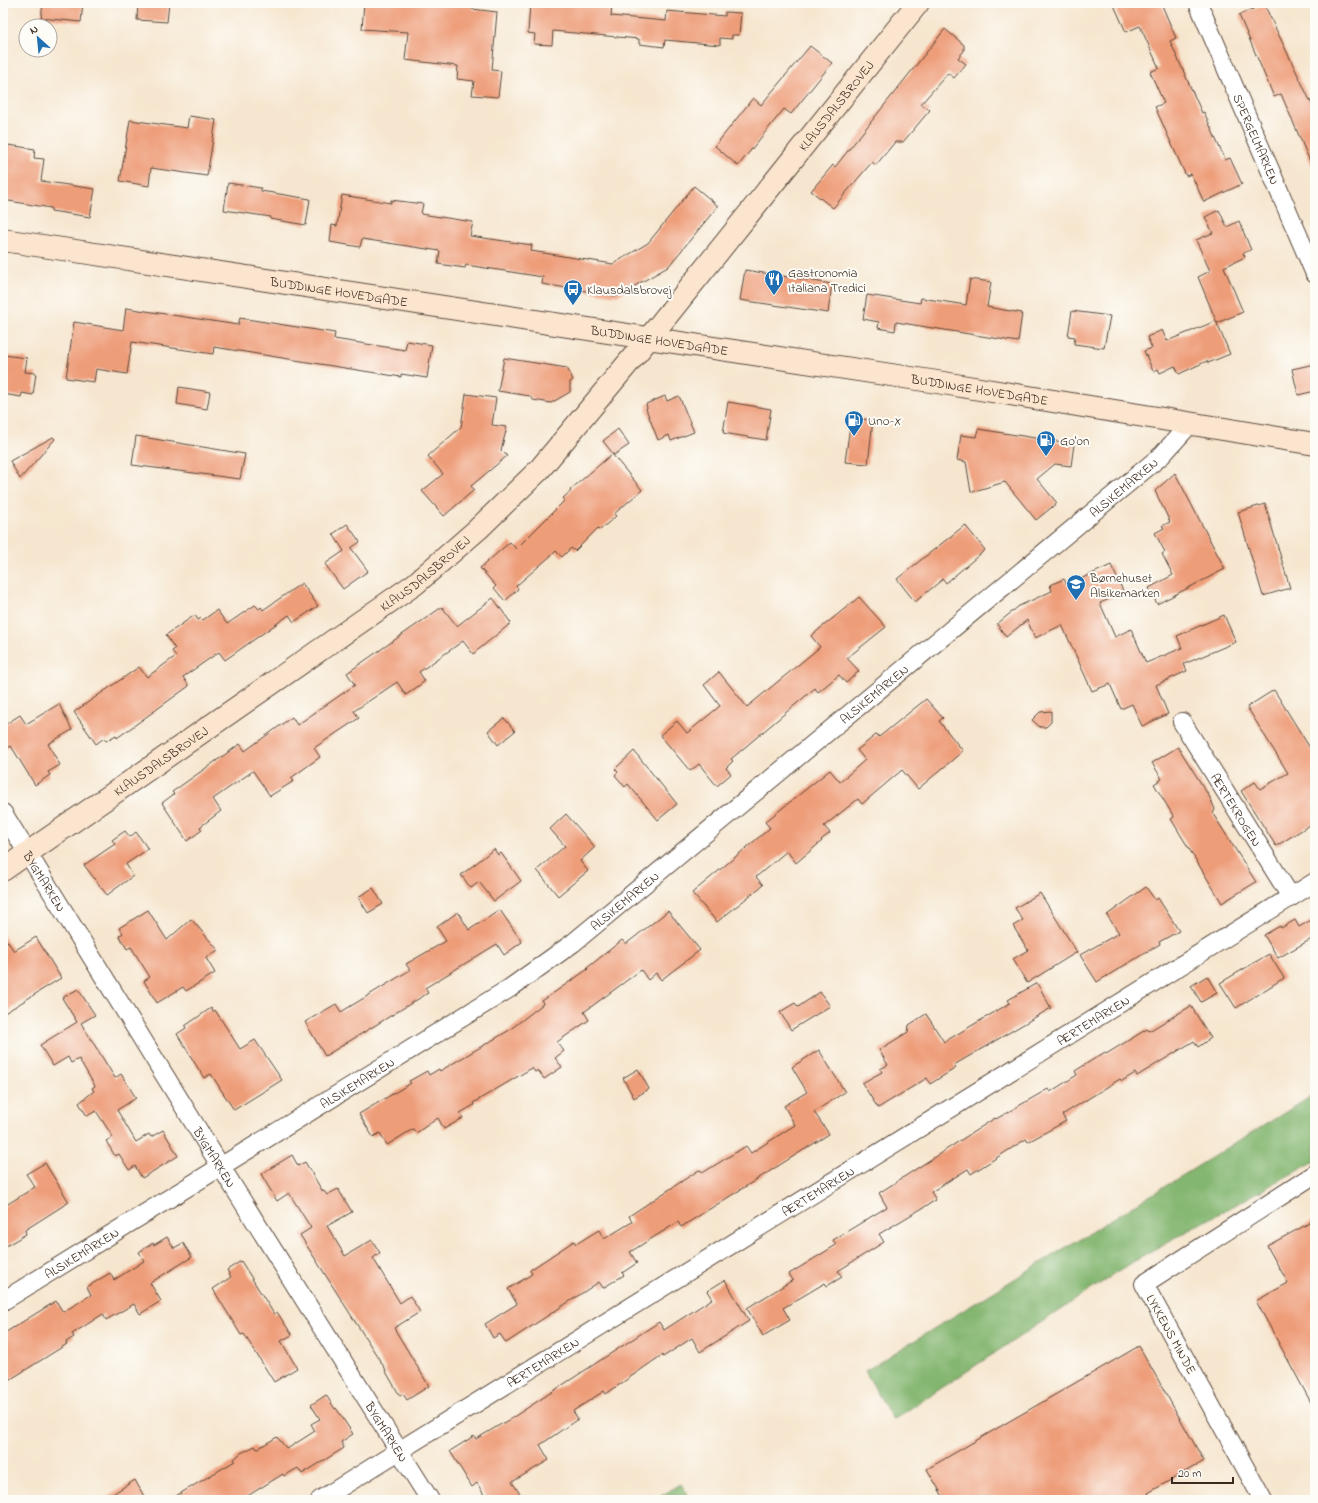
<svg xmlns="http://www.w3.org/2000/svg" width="1318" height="1503" font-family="'Indie Flower',sans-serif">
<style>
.forest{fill:#83b670;stroke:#5f7047}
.building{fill:#ee9d79}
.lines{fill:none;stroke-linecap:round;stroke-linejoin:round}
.street-casing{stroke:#574639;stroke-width:20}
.secondary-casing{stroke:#574639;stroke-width:24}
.street{stroke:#fff;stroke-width:18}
.secondary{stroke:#fce5cf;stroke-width:22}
.labels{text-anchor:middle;stroke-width:4;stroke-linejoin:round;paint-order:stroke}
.street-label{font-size:13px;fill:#3b2a1e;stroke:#fdfcf7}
.poi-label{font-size:13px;fill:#3b2a1e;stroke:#fdfcf7;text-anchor:start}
</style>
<rect width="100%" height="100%" fill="#fdfcf7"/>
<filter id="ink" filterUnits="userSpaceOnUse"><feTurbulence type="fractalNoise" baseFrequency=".025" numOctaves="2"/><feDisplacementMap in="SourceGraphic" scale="8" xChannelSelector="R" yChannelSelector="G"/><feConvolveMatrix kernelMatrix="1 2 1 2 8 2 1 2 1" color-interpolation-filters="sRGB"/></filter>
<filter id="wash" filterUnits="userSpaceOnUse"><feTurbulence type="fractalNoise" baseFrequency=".012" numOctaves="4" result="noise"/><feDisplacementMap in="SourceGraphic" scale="16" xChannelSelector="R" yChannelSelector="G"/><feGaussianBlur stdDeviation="0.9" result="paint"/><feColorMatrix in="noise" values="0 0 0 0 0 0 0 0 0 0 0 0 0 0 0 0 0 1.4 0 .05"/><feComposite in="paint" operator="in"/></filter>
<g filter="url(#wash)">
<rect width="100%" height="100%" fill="#f6e6cf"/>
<g class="forest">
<polygon points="1315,1094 1315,1161 1142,1256 893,1420 865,1371"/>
<polygon points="681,1484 690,1500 654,1500"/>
</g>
<g id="blocks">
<g class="building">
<polygon points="43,3 83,3 81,22 41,18"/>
<polygon points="138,3 169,3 167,22 137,20"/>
<polygon points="364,3 473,3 472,9 497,12 492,70 501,71 498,97 472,95 474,81 457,79 458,66 405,60 408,32 362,29"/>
<polygon points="530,3 612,4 611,16 666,21 667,11 725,16 725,12 741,13 739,35 732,35 732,39 720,38 720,45 665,40 664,47 639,44 639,39 553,31 552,45 534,44 535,34 528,33"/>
<polygon points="1113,3 1161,3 1176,38 1170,41 1202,113 1204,112 1225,160 1230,158 1242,184 1204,202 1191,174 1186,176 1155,107 1164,103 1150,72 1159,68 1140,26 1126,32"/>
<polygon points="1264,4 1315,111 1315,173 1281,94 1274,97 1239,15"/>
<polygon points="945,29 964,45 964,51 958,58 966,64 954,78 948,73 921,104 930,110 903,142 895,142 876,165 872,162 833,208 811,191 833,165 835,167"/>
<polygon points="810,46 832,63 791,114 784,109 738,166 715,146 753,98 761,105"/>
<polygon points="189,116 216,120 207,176 151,168 149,186 120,181 130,120 187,128"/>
<polygon points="8,145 35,149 34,158 44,159 41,181 95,189 90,217 51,211 51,208 3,200 3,177"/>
<polygon points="228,183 261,188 261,191 310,199 306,225 270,219 271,217 224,210"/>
<polygon points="694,186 718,206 668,267 617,296 542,284 543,277 466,265 465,268 438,264 440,251 362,239 360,247 330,242 332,225 337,226 342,195 391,203 391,200 423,204 421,214 473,222 470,236 532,245 531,251 613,264 648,243"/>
<polygon points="1219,210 1227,227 1239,221 1251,250 1243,253 1245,257 1224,267 1243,312 1217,323 1198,277 1210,271 1196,240 1213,233 1205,217"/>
<polygon points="745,270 832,284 828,313 740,300"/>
<polygon points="970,279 991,282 987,307 1022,313 1018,342 896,322 895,331 878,328 879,322 863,319 867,295 920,303 921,298 966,305"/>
<polygon points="126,308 238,325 240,318 335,333 334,339 405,350 407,341 432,345 427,378 401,374 401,377 214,347 213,354 132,342 127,374 96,369 94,382 66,378 74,322 123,330"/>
<polygon points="1072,311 1110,316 1104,348 1074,344 1075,337 1068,336"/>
<polygon points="1216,321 1230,354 1208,363 1207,361 1179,374 1175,366 1160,373 1158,369 1153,371 1144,351 1152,348 1147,337 1162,330 1167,341"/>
<polygon points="3,355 27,358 25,372 36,373 33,395 22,393 21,397 3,394"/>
<polygon points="504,358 567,368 573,380 570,382 570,392 551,403 533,400 530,396 498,391"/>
<polygon points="1315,364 1315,391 1298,395 1292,369"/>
<polygon points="179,387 210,392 207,409 177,404"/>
<polygon points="466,394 496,398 492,425 507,427 501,450 507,456 471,486 474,490 444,516 422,491 443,474 428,456 461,427"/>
<polygon points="665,396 667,401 679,396 694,432 671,441 669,435 658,440 646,409 647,408 646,404"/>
<polygon points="728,402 771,409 766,440 723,433"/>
<polygon points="851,418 873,420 868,464 845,462"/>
<polygon points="618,429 629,445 614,455 603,441"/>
<polygon points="978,429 1074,444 1071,466 1055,464 1037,479 1057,503 1036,520 1005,482 971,492 966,462 957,460 961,435 976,437"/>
<polygon points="136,436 245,454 240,479 132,465"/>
<polygon points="53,437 55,439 20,479 10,461"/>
<polygon points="612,454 642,490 614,514 616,516 600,530 598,528 575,551 571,548 562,557 556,551 554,553 516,586 518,589 505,601 494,588 496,586 480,568 510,542 516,549 565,500 563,498 571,491 570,490"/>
<polygon points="1175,473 1225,569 1157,604 1149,588 1173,575 1162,554 1165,552 1155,533 1164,528 1162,526 1170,522 1155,491"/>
<polygon points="1265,504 1290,588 1263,596 1238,512"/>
<polygon points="347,524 360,542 351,548 368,571 343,589 325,564 344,551 333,534"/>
<polygon points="965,525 985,550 946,583 943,579 915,602 897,579"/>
<polygon points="1111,565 1124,593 1100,603 1115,637 1131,629 1146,663 1182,648 1177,636 1224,615 1236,642 1184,664 1187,671 1156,685 1168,714 1142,726 1132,704 1121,709 1110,684 1092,691 1062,625 1035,638 1027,620 1006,637 997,624 1019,606 1052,591 1050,585 1064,579 1067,585"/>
<polygon points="302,583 318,606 294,622 289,615 225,660 219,652 183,677 189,686 117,738 116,735 106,741 104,738 96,744 74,712 139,667 147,677 176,656 172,651 175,649 166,635 195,615 198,620 201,618 203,620 217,610 227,624 255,605 259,609 261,607 263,610"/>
<polygon points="859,597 886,627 847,658 859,671 846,683 839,675 818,692 815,688 731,759 733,761 726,768 731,774 717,786 699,764 690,771 660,735 677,721 687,733 720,706 704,685 719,672 747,707 820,647 811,636"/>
<polygon points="493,598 511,623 473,654 463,641 419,672 425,681 406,695 397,682 354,711 359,718 314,748 320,757 291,778 294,781 270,796 253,771 213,799 221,811 200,827 202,830 187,841 162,803 174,794 172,792 240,744 245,751 292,717 297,725 355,685 347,673 442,607 457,626"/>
<polygon points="1274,690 1315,756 1315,822 1276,846 1241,791 1255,782 1260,789 1288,773 1247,707"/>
<polygon points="926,699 943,718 939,721 963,751 918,789 902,770 862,804 858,799 824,826 830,833 821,840 822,841 796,863 787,851 756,877 763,885 717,922 692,893 770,828 765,822 830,770 840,782 865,760 857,750 877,734 879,737"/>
<polygon points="59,704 72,730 48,744 60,765 48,772 50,775 35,785 11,746 3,750 3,726 20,715 26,724"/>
<polygon points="1051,711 1051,722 1046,727 1040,727 1032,720 1040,712"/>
<polygon points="504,718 515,731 498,745 488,731"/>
<polygon points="1178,747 1209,796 1215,809 1213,814 1256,882 1222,903 1171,819 1174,817 1154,784 1162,779 1152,763"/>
<polygon points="634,751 677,804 658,820 628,784 625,787 615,775 618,772 615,769"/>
<polygon points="566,814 595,847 580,861 588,871 558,896 537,870 565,846 550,829"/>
<polygon points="125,831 130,837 136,832 148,849 126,864 133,876 107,895 84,865 115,844 112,840"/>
<polygon points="494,849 498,855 501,853 521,881 494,901 479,882 471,888 461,875"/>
<polygon points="1146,887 1155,900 1158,898 1179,931 1159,942 1160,944 1097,982 1080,955 1119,933 1107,915"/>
<polygon points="373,888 383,904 368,913 358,897"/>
<polygon points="1040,893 1077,952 1027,983 1013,959 1028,950 1013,926 1023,920 1015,908"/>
<polygon points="148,910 167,940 191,919 218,950 206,958 215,973 186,991 183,987 157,1003 144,981 150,977 131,947 127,949 119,936 123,933 119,928"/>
<polygon points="500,910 522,942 504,955 497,944 425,988 428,993 325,1056 305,1022 336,1004 341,1012 410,970 406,964 446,941 437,927 458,912 469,930"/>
<polygon points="668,911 700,950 661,980 656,973 648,980 641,970 584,1012 589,1020 557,1042 564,1051 555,1058 562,1067 544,1079 538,1070 535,1072 532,1068 473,1103 474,1105 460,1113 463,1118 444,1129 438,1118 416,1133 413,1129 387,1145 380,1133 373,1137 359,1114 411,1083 409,1081 427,1071 429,1075 439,1069 440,1071 508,1031 543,1004 542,1001 588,969 587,968 622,940 626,944"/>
<polygon points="1315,918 1315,937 1278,958 1264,935 1280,926 1281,928 1295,920 1299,927"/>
<polygon points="3,935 14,951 36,937 61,978 3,1014"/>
<polygon points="1269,954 1284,978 1236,1008 1220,983"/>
<polygon points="1207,976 1217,993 1201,1002 1191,986"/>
<polygon points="1037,983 1051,1008 954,1065 956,1068 930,1084 927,1078 878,1108 862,1083 882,1072 880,1069 888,1065 879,1050 908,1032 909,1025 926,1014 944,1042 1010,1003 1008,1000"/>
<polygon points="78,989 95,1015 81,1023 115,1078 121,1074 136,1098 117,1110 136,1142 149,1134 151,1137 163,1130 178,1156 142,1178 135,1166 129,1170 119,1154 115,1156 106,1141 113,1137 96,1111 87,1116 79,1103 94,1091 92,1088 95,1086 79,1059 71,1063 68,1057 53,1066 40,1045 77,1022 62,998"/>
<polygon points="820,992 830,1006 791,1030 780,1012 795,1003 798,1007"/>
<polygon points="1191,1006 1211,1038 1198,1047 1194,1041 1137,1076 1135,1073 1122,1081 1120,1079 1062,1115 1066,1121 1028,1142 1026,1139 971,1174 968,1169 931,1192 936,1200 879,1234 884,1242 838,1271 842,1277 827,1286 825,1283 783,1308 790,1320 763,1336 747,1308 793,1280 789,1274 836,1245 833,1240 887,1207 879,1193 995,1118 996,1119 1048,1089 1050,1092 1077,1075 1075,1071 1105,1052 1106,1054 1147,1029 1149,1031"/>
<polygon points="211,1008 213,1012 215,1010 240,1049 255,1040 282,1080 234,1110 211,1074 204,1078 177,1034 186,1028 185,1026"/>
<polygon points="819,1050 845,1092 814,1112 829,1134 681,1227 678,1222 630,1252 637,1263 622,1273 624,1275 603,1288 599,1282 506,1343 500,1334 493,1338 485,1324 517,1304 508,1289 532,1274 530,1270 574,1241 576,1244 599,1230 604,1239 632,1222 629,1216 699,1170 704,1172 746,1146 751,1153 795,1125 784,1106 807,1092 792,1067"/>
<polygon points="638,1069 649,1089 634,1098 623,1078"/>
<polygon points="292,1155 298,1166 305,1162 323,1192 324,1191 327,1195 338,1189 352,1212 327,1226 345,1256 372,1240 380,1253 373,1258 400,1303 410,1296 420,1312 394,1328 429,1386 407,1400 403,1394 400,1396 385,1370 386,1370 300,1235 311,1228 289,1193 277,1201 261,1174"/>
<polygon points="45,1163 69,1202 25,1230 26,1234 3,1248 3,1207 35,1187 26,1174"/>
<polygon points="1315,1220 1315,1410 1256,1301 1288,1283 1267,1246"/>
<polygon points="167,1237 174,1248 183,1243 192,1257 150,1283 161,1301 140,1314 134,1304 106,1320 103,1314 72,1334 74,1337 66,1342 67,1344 3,1384 3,1334 56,1301 63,1312 91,1295 87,1287 110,1273 114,1280 144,1261 139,1252 153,1243 154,1245"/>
<polygon points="241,1261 274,1314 277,1312 292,1335 281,1341 297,1368 274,1382 244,1334 241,1335 213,1289 231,1277 227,1270"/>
<polygon points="725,1280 749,1321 700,1352 692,1338 663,1357 662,1355 606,1394 604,1391 573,1411 578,1419 540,1445 549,1460 512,1482 524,1500 487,1500 477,1483 472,1487 450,1451 474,1436 476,1439 515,1416 659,1322 664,1330 712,1299 707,1291"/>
<polygon points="1139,1346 1204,1461 1148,1493 1152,1500 945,1500 927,1469"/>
<polygon points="326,1395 335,1409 336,1408 353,1434 341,1442 344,1448 302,1474 298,1468 284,1476 283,1474 241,1500 169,1500 235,1461 234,1459 241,1453 255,1446 257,1449 277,1437 287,1449 315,1431 311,1424 320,1419 311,1405"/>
<polygon points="135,1480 146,1500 103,1500"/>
</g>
</g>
</g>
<g filter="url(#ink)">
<use href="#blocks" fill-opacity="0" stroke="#574639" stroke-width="1"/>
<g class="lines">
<defs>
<g id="street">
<path id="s1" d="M1198 3 1315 274"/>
<path id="s2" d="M1182 722 1291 897"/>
<path id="s3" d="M3 813 221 1167 430 1500"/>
<path id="s4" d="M3 1301 510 988 573 943 1162 455 1190 424"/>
<path id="s5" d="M320 1500 1315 882"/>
<polyline points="1263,1500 1144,1284 1315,1174"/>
</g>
<g id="secondary">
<path id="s6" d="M3 240 937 382 1315 444"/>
<path id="s7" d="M3 870 415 584 478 529 539 470 649 338 918 3"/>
</g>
</defs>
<use href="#street" class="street-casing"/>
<use href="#secondary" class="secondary-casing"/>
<use href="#street" class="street"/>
<use href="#secondary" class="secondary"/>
</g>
</g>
<defs>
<symbol id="restaurant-pin" viewBox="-11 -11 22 30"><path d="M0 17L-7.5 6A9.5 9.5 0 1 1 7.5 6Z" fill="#1f6fb2" stroke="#fdfcf7"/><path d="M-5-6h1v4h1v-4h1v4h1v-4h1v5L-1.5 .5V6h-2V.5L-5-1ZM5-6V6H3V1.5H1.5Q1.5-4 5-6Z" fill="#fff"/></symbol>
<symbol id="bus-pin" viewBox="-11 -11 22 30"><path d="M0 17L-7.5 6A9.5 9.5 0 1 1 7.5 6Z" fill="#1f6fb2" stroke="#fdfcf7"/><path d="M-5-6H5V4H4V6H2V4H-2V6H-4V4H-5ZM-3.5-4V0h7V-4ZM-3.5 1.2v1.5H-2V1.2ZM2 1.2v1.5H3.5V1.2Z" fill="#fff"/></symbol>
<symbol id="fuel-pin" viewBox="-11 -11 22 30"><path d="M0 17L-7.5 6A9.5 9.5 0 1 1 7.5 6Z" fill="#1f6fb2" stroke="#fdfcf7"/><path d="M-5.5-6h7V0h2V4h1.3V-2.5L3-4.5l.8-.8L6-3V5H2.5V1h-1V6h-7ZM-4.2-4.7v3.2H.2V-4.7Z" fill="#fff"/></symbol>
<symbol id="school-pin" viewBox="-11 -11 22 30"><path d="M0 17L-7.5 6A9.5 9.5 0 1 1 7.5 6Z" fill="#1f6fb2" stroke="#fdfcf7"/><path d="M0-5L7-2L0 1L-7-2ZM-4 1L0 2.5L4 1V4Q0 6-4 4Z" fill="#fff"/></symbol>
</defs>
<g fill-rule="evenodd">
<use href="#restaurant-pin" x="763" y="268" width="22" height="30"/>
<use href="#bus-pin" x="562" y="278" width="22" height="30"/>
<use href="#fuel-pin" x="843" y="409" width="22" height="30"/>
<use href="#fuel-pin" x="1035" y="429" width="22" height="30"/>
<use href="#school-pin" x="1065" y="573" width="22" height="30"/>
</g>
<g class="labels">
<g class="street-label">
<text dy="5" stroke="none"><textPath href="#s7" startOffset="1140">KLAUSDALSBROVEJ</textPath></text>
<text dy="5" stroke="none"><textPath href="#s1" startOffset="148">SPERGELMARKEN</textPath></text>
<text dy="5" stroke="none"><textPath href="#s6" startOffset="340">BUDDINGE HOVEDGADE</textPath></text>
<text dy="5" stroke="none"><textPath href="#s6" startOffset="664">BUDDINGE HOVEDGADE</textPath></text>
<text dy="5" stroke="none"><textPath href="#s6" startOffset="988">BUDDINGE HOVEDGADE</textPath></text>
<text dy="5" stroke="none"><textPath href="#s4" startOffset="1388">ALSIKEMARKEN</textPath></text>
<text dy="5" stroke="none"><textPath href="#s7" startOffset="516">KLAUSDALSBROVEJ</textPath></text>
<text dy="5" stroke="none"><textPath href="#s4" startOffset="1064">ALSIKEMARKEN</textPath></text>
<text dy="5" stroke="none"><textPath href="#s7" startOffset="192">KLAUSDALSBROVEJ</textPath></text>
<text dy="5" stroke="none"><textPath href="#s2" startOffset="103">ÆRTEKROGEN</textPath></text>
<text dy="5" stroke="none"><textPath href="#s3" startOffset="80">BYGMARKEN</textPath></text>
<text dy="5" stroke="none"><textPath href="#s4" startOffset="740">ALSIKEMARKEN</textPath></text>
<text dy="5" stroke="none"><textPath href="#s5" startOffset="910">ÆRTEMARKEN</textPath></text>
<text dy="5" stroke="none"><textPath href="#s4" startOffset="416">ALSIKEMARKEN</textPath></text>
<text dy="5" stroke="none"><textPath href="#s3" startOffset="404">BYGMARKEN</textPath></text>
<text dy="5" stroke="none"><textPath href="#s5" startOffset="586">ÆRTEMARKEN</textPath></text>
<text dy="5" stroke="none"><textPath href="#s4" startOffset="92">ALSIKEMARKEN</textPath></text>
<text transform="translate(1172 1334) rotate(61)" y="5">LYKKENS MINDE</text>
<text dy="5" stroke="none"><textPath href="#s5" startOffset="262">ÆRTEMARKEN</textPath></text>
<text dy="5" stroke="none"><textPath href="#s3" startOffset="728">BYGMARKEN</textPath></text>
</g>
<g class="poi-label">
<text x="788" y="277">Gastronomia<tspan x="788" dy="15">Italiana Tredici</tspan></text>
<text x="587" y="294">Klausdalsbrovej</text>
<text x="868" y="425">Uno-X</text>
<text x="1060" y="445">Go'on</text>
<text x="1090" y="582">Børnehuset<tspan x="1090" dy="15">Alsikemarken</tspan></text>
</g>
</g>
<rect width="1318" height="1503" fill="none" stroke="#fdfcf7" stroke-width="16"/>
<g transform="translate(38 38) rotate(333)"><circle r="19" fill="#fdfcf7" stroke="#afa8a0"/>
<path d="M0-3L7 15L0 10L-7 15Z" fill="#1f6fb2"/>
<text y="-6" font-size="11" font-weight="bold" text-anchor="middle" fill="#3b2a1e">N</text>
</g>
<path d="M1172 1477v6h61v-6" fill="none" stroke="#3b2a1e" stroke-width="2"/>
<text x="1178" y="1477" font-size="12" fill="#3b2a1e" stroke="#fdfcf7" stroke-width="3" paint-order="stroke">20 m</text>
</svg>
